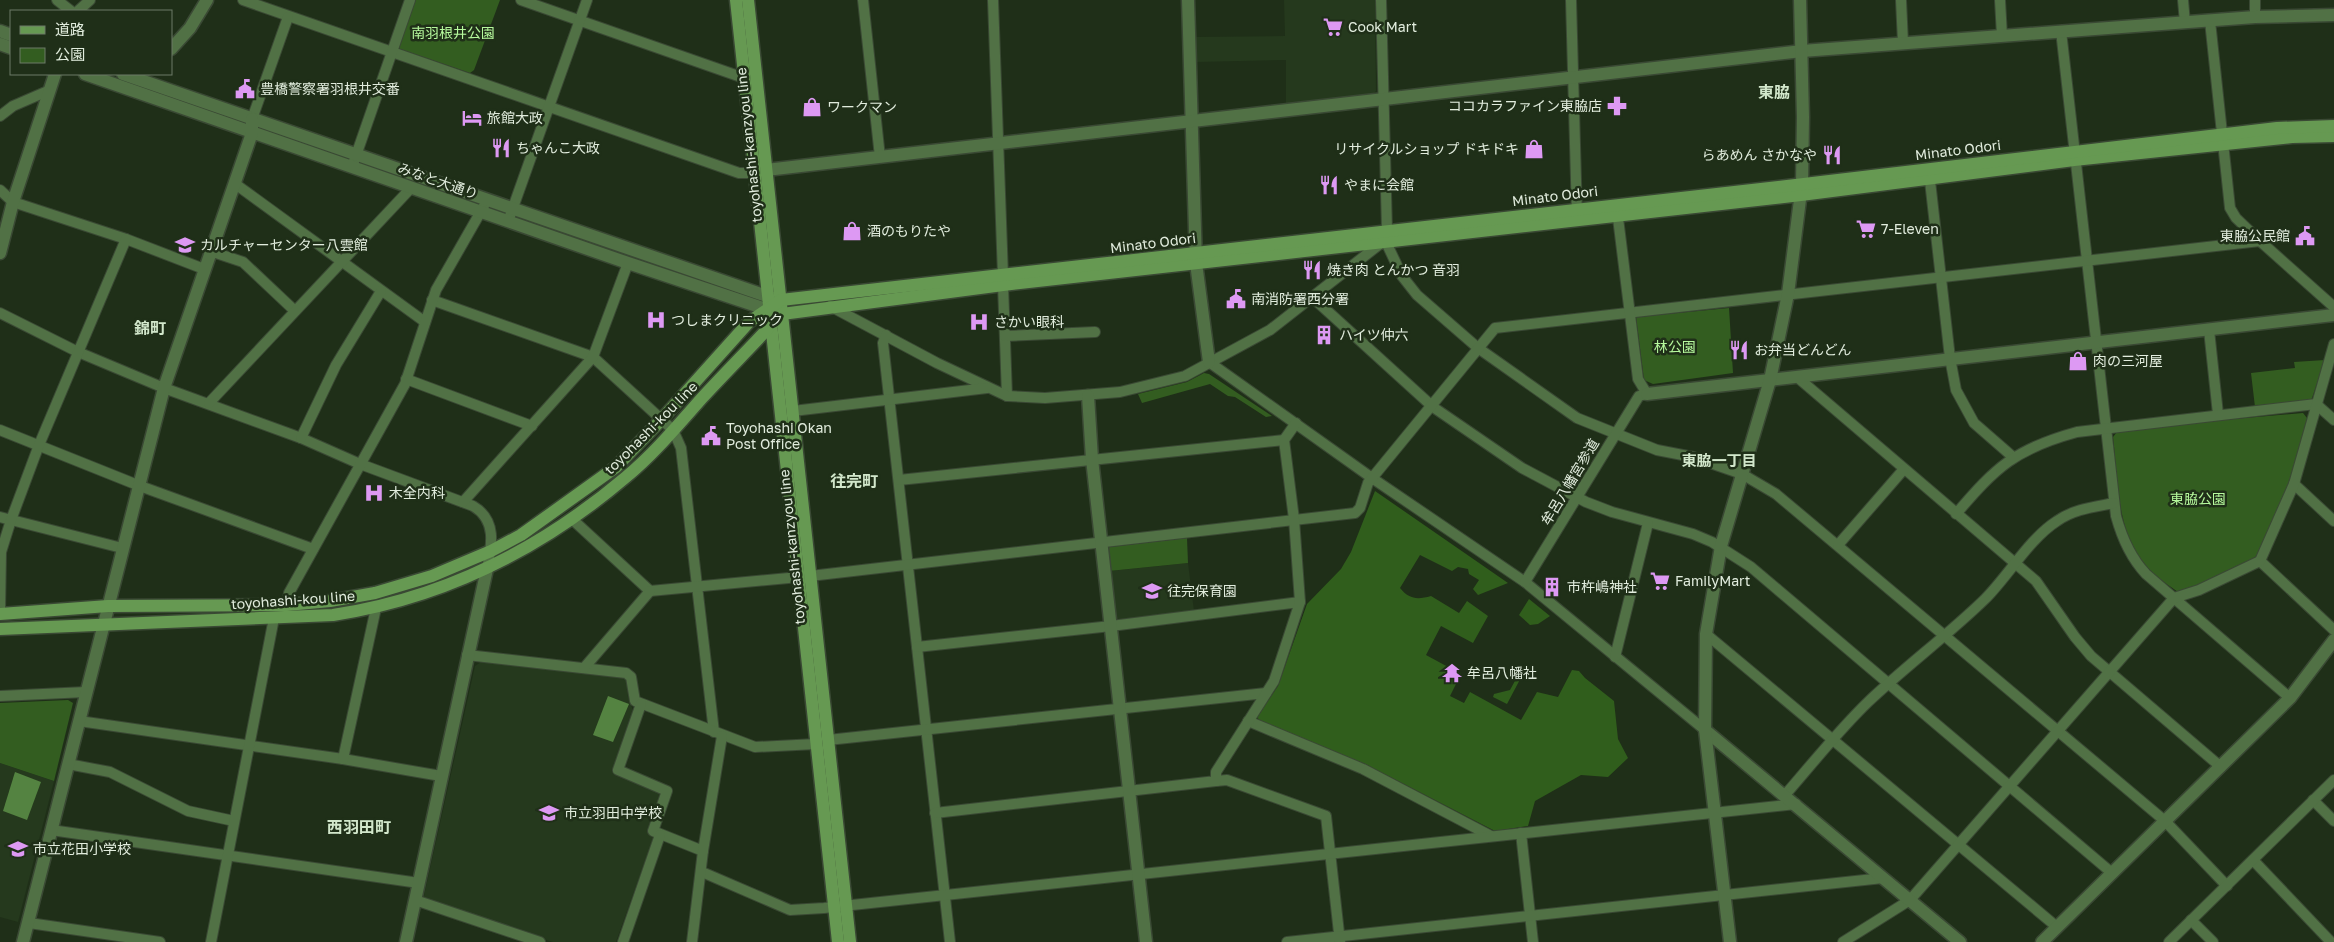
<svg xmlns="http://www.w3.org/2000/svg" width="2334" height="942" font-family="'Golos Text','Noto Sans JP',sans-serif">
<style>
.built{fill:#25391d}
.green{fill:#335d20}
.forest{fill:#305e1c}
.water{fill:#548341}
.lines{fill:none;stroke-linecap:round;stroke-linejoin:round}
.minor-casing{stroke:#3a4934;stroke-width:12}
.tertiary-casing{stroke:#3a4934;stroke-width:15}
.secondary-casing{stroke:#3a4934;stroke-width:15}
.minor{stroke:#517145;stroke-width:10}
.tertiary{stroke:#517145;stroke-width:12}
.secondary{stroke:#669952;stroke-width:12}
.labels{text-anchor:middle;stroke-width:5;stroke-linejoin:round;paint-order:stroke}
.poi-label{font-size:14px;fill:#e1ecdd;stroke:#1f2f18;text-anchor:start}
.park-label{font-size:14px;fill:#b6f99d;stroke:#1f2f18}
.street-label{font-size:14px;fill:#e1ecdd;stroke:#1f2f18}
.neighbourhood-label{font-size:15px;font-weight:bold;fill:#d2e7cb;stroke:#1f2f18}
.quarter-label{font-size:16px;font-weight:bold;fill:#d2e7cb;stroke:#1f2f18}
</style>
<rect width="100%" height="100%" fill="#1f2f18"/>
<g class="built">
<polygon points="1284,0 1375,0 1376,91 1373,94 1286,104 1286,60 1196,62 1196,37 1285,36"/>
<polygon points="1188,563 1194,611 1116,620 1109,571"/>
<polygon points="481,662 622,676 627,681 628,697 634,713 614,772 662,794 648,833 654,836 616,942 553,942 423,900 475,666"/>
<polygon points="0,763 54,781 18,922 0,917"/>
</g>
<g class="green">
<polygon points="414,0 500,0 474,70 470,73 400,49 397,45"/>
<polygon points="1729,308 1733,373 1653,384 1644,380 1636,317"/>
<polygon points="2325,360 2311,401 2255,407 2251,373 2295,368 2294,362"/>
<polygon points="1204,373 1209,374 1272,416 1266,417 1235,397 1228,396 1210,384 1142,403 1138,394 1187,382"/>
<path d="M2303 413 2307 418 2293 475 2257 558 2196 587 2178 592C2168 585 2156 577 2148 568 2116 534 2118 481 2113 437L2117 432 2210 421Z"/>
<polygon points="1187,538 1188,563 1109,571 1107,550 1109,547"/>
<polygon points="68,700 73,703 54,781 0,763 0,703"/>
</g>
<g class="forest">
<path d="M1375 491 1508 583 1478 595 1473 589 1479 580 1469 574 1468 569 1458 567 1452 571 1420 555 1400 588C1409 599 1417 600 1431 596L1459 613 1467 601 1488 616 1473 643 1441 626 1426 655 1461 674 1450 696 1464 703 1470 692 1521 720 1537 692 1558 697 1572 670 1579 671 1585 678 1614 701 1618 739 1628 758 1608 777 1581 775 1535 801 1528 826 1495 831 1365 764 1259 720 1257 717 1278 686 1307 604 1341 569 1351 552Z"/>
<polygon points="1529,599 1550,616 1538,624 1530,625 1519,615"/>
<polygon points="1522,668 1525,670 1507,704 1493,697 1494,694 1510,690"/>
</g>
<g class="water">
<polygon points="608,696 629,704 613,742 593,735"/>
<polygon points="15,772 41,782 27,820 3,811"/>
</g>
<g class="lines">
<defs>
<g id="minor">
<polyline points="57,0 71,11"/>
<polyline points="243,0 739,173 754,173"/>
<polyline points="521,0 744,78"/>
<polyline points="863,0 880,157"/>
<polyline points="993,0 1003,276"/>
<polyline points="1381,0 1387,230 1385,239"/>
<polyline points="1571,0 1577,216"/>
<polyline points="1901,0 1903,43"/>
<polyline points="2000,0 2002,36"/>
<polyline points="2183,0 2185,23"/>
<polyline points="2255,0 2255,17"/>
<polyline points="78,11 90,0"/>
<polyline points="2210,21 2230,208 2236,218 2260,241 2334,307"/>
<path d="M2061 31 2116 516C2122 538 2130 557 2146 574L2290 698"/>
<polyline points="0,116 13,106 50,90"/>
<polyline points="252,119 288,17"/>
<polyline points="352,167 410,0"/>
<polyline points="1929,172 1950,358 1956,390 1974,423 2013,457"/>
<polyline points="234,183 425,322"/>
<polyline points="0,190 13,202 126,239 204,269"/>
<polyline points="510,216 587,0"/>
<polyline points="210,251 243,262 295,311"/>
<polyline points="1003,285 1007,396"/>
<polyline points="1312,297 1433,407 1522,468 1586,502 1612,512 1693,534 1712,542 1751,567 2112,873"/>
<polyline points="432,300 593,357 673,430 681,448 714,732"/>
<polyline points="830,306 937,363 1007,396 1045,398 1120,392 1185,376 1270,330 1385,240 1402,276 1417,295 1478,348 1577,418 1657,450 1693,457 1742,474 1776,494 2165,821 2227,886"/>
<path d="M0 313 78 352 164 388 301 438 360 464 473 506C497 520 492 545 487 569"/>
<polyline points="2209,330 2218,414"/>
<polyline points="886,335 883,343 950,942"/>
<polyline points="1005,336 1095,332"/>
<polyline points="1209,362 1372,478 1525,582 1705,730"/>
<polyline points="1797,377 2036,581 2075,637 2091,656 2221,767"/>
<polyline points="406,379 532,426"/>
<polyline points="209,403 411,188"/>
<polyline points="793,411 987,388"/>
<polyline points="0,430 140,486 313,549"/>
<polyline points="301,438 336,365 381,291"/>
<polyline points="899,480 1284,440"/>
<polyline points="2294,484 2334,521"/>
<polyline points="463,502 593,357 628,263"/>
<path d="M1956 514C1996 467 2015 449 2077 432L2316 404 2334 420"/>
<polyline points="0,517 122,548"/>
<polyline points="573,520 650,591 810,576 1355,513 1360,508 1368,483 1495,328 2260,241"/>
<polyline points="1838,545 1904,469"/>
<polyline points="2260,561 2334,630"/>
<polyline points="1525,582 1639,396 1647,394 1638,379 1617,210"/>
<polyline points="287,605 289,593 405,384 436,290 484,206"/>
<polyline points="0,614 1,552 11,520 39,445 126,239"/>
<polyline points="1706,634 2057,927"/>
<polyline points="917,647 1111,626 1300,602"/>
<polyline points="467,655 626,673 631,677 635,701 755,747 816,744"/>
<polyline points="1615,657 1648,523"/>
<polyline points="584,668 650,591"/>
<polyline points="0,696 86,692"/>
<polyline points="641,704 618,770 667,791 653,831 703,851"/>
<polyline points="79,721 343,759 441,776"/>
<polyline points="1248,721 1363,769 1491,836"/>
<polyline points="828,740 1266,693"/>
<polyline points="343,759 376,608"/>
<polyline points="68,764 110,772 188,811 234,821"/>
<polyline points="1216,781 1227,780 1326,816 1340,942"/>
<path d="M1785 795C1812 764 1838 731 1868 702 1906 666 1948 635 1985 599 2009 575 2029 539 2057 521 2074 509 2094 507 2114 503"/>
<polyline points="2313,800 2334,821"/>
<polyline points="935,813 1216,781 1216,772 1274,681 1300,602 1294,519 1284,440 1296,423"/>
<polyline points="51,830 419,883"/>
<polyline points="1521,833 1533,942"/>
<polyline points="2253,860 2331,942"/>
<polyline points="702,872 790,910 824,908 1796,804"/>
<polyline points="415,900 540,942"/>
<polyline points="2191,920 2213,942"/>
<polyline points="29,923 160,942"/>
<polyline points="211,942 274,618"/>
<polyline points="623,942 660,835"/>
<polyline points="692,942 703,851 722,736"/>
<polyline points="1287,942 1883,878"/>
<polyline points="1843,942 1910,900 2174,598 2199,590 2260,561 2294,484 2334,344"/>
<polyline points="2169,942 2334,780"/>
</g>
<g id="tertiary">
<polyline points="1188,0 1196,263 1209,362"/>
<polyline points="0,31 11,35"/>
<polyline points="0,44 11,48"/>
<polyline points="171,49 190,28 207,0"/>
<polyline points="85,74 628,263 775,312"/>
<polyline points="123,74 778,300"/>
<polyline points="766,170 1802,51 2255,17 2334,15"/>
<polyline points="0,253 13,202 55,74"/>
<polyline points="1647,394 2334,315"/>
<polyline points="1088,396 1092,459 1146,942"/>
<polyline points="1705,730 1960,942"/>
<polyline points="23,942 164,388 252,133 252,119"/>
<polyline points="406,942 487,569"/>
<polyline points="1730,942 1705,730 1706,634 1721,546 1770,380 1788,294 1802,184 1803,117 1800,0"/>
<polyline points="2042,942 2290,698 2334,640"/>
</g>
<g id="secondary">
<polyline points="736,0 838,942"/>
<polyline points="748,0 850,942"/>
<polyline points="782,314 1003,285 1801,195 2074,160 2292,137 2334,136"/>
<polyline points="0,614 108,606 287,605 330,601 375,593 432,576 491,551 521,535 616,467 661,420 749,322 781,300 1787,186 2277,128 2334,126"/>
<path d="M0 629 333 615C445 598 540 550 626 477 654 454 678 425 702 398 726 372 751 347 775 321"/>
</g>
</defs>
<use href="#minor" class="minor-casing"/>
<use href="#tertiary" class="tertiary-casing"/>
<use href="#secondary" class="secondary-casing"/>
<use href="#minor" class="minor"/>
<use href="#tertiary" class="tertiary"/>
<use href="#secondary" class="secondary"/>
</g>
<defs>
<symbol id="supermarket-bare" viewBox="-9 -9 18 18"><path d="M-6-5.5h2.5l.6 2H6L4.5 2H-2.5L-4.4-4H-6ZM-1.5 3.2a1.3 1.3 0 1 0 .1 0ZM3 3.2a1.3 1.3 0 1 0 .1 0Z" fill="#dd99f3" stroke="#1f2f18" stroke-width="2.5" paint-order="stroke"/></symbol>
<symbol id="civic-bare" viewBox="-9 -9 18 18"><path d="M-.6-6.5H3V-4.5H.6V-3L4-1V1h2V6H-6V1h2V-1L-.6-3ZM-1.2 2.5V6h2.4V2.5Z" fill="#dd99f3" stroke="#1f2f18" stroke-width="2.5" paint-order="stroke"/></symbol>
<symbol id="pharmacy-bare" viewBox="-9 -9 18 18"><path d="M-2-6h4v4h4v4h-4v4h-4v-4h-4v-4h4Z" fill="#dd99f3" stroke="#1f2f18" stroke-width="2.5" paint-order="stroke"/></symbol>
<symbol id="shop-bare" viewBox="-9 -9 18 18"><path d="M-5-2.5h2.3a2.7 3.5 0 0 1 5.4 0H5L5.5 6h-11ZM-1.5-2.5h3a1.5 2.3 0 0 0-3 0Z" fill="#dd99f3" stroke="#1f2f18" stroke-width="2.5" paint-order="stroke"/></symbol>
<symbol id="hotel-bare" viewBox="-9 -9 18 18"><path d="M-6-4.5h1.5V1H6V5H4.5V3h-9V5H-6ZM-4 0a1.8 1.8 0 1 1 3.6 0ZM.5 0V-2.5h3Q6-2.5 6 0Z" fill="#dd99f3" stroke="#1f2f18" stroke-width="2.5" paint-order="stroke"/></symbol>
<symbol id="restaurant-bare" viewBox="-9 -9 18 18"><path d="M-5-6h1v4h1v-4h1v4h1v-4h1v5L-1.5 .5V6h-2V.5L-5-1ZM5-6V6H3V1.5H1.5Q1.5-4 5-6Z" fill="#dd99f3" stroke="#1f2f18" stroke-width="2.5" paint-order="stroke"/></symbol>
<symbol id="school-bare" viewBox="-9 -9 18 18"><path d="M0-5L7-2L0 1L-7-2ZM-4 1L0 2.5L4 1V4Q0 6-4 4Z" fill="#dd99f3" stroke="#1f2f18" stroke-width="2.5" paint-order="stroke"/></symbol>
<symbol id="hospital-bare" viewBox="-9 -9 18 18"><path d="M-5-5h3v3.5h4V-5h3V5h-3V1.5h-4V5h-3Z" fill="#dd99f3" stroke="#1f2f18" stroke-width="2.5" paint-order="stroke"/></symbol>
<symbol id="building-bare" viewBox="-9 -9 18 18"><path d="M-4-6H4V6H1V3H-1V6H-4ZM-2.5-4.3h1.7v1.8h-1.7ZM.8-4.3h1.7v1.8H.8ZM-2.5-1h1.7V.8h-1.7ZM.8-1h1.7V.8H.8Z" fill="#dd99f3" stroke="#1f2f18" stroke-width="2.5" paint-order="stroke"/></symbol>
<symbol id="temple-bare" viewBox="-9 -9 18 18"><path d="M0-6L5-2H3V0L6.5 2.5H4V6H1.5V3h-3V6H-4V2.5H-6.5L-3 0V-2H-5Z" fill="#dd99f3" stroke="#1f2f18" stroke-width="2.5" paint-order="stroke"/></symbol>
</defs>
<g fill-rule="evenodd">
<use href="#supermarket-bare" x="1319" y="13" width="28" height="28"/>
<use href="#civic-bare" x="231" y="75" width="28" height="28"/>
<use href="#pharmacy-bare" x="1603" y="92" width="28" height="28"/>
<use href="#shop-bare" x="798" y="93" width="28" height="28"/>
<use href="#hotel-bare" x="458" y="104" width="28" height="28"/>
<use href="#restaurant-bare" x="487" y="134" width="28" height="28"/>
<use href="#shop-bare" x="1520" y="135" width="28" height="28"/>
<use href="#restaurant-bare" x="1818" y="141" width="28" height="28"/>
<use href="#restaurant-bare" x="1315" y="171" width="28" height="28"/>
<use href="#supermarket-bare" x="1852" y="215" width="28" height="28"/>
<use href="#shop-bare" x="838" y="217" width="28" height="28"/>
<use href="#civic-bare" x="2291" y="222" width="28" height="28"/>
<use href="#school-bare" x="171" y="231" width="28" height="28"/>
<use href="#restaurant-bare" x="1298" y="256" width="28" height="28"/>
<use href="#civic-bare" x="1222" y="285" width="28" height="28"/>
<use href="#hospital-bare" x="642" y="306" width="28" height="28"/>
<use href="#hospital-bare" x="965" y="308" width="28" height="28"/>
<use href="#building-bare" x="1310" y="321" width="28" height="28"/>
<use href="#restaurant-bare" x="1725" y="336" width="28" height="28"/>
<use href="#shop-bare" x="2064" y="347" width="28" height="28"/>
<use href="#civic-bare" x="697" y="422" width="28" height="28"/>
<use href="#hospital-bare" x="360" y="479" width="28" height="28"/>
<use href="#supermarket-bare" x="1646" y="567" width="28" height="28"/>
<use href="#building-bare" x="1538" y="573" width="28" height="28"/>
<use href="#school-bare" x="1138" y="577" width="28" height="28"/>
<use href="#temple-bare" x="1438" y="659" width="28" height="28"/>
<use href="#school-bare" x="535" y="799" width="28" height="28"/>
<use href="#school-bare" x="4" y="835" width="28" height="28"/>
</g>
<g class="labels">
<g class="poi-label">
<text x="1348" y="32">Cook Mart</text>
<text x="260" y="94">豊橋警察署羽根井交番</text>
<text x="1602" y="111" text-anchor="end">ココカラファイン東脇店</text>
<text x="827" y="112">ワークマン</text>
<text x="487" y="123">旅館大政</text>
<text x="516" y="153">ちゃんこ大政</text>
<text x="1519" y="154" text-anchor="end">リサイクルショップ ドキドキ</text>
<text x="1817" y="160" text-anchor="end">らあめん さかなや</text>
<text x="1344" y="190">やまに会館</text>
<text x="1881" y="234">7-Eleven</text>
<text x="867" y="236">酒のもりたや</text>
<text x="2290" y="241" text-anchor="end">東脇公民館</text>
<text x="200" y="250">カルチャーセンター八雲館</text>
<text x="1327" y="275">焼き肉 とんかつ 音羽</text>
<text x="1251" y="304">南消防署西分署</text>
<text x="671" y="325">つしまクリニック</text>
<text x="994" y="327">さかい眼科</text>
<text x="1339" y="340">ハイツ仲六</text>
<text x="1754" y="355">お弁当どんどん</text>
<text x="2093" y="366">肉の三河屋</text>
<text x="726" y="433">Toyohashi Okan<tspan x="726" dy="16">Post Office</tspan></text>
<text x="389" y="498">木全内科</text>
<text x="1675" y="586">FamilyMart</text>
<text x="1567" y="592">市杵嶋神社</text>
<text x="1167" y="596">往完保育園</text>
<text x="1467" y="678">牟呂八幡社</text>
<text x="564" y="818">市立羽田中学校</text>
<text x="33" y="854">市立花田小学校</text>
</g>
<g class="park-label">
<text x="453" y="38">南羽根井公園</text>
<text x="1675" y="352">林公園</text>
<text x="2198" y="504">東脇公園</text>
</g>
<g class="street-label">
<text transform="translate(749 145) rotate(-96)" y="5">toyohashi-kanzyou line</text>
<text transform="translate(1958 150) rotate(-7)" y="5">Minato Odori</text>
<text transform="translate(438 181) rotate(19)" y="5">みなと大通り</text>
<text transform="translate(1555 196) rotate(-7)" y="5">Minato Odori</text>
<text transform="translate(1153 243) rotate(-7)" y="5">Minato Odori</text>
<text transform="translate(651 428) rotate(-45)" y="5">toyohashi-kou line</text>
<text transform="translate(1570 482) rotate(-59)" y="5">牟呂八幡宮参道</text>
<text transform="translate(792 547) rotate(-96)" y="5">toyohashi-kanzyou line</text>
<text transform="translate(293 600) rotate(-4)" y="5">toyohashi-kou line</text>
</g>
<g class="neighbourhood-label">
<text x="1719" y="466">東脇一丁目</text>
</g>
<g class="quarter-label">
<text x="1774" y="98">東脇</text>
<text x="150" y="334">錦町</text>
<text x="854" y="487">往完町</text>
<text x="359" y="833">西羽田町</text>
</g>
</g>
<rect x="10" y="10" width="162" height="65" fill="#1f2f18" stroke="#6d7b67"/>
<rect x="20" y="26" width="25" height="8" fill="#669952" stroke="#6d7b67"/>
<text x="55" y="35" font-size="15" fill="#e1ecdd">道路</text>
<rect x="20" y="48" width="25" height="15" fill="#335d20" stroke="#6d7b67"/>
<text x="55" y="60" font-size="15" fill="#e1ecdd">公園</text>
</svg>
